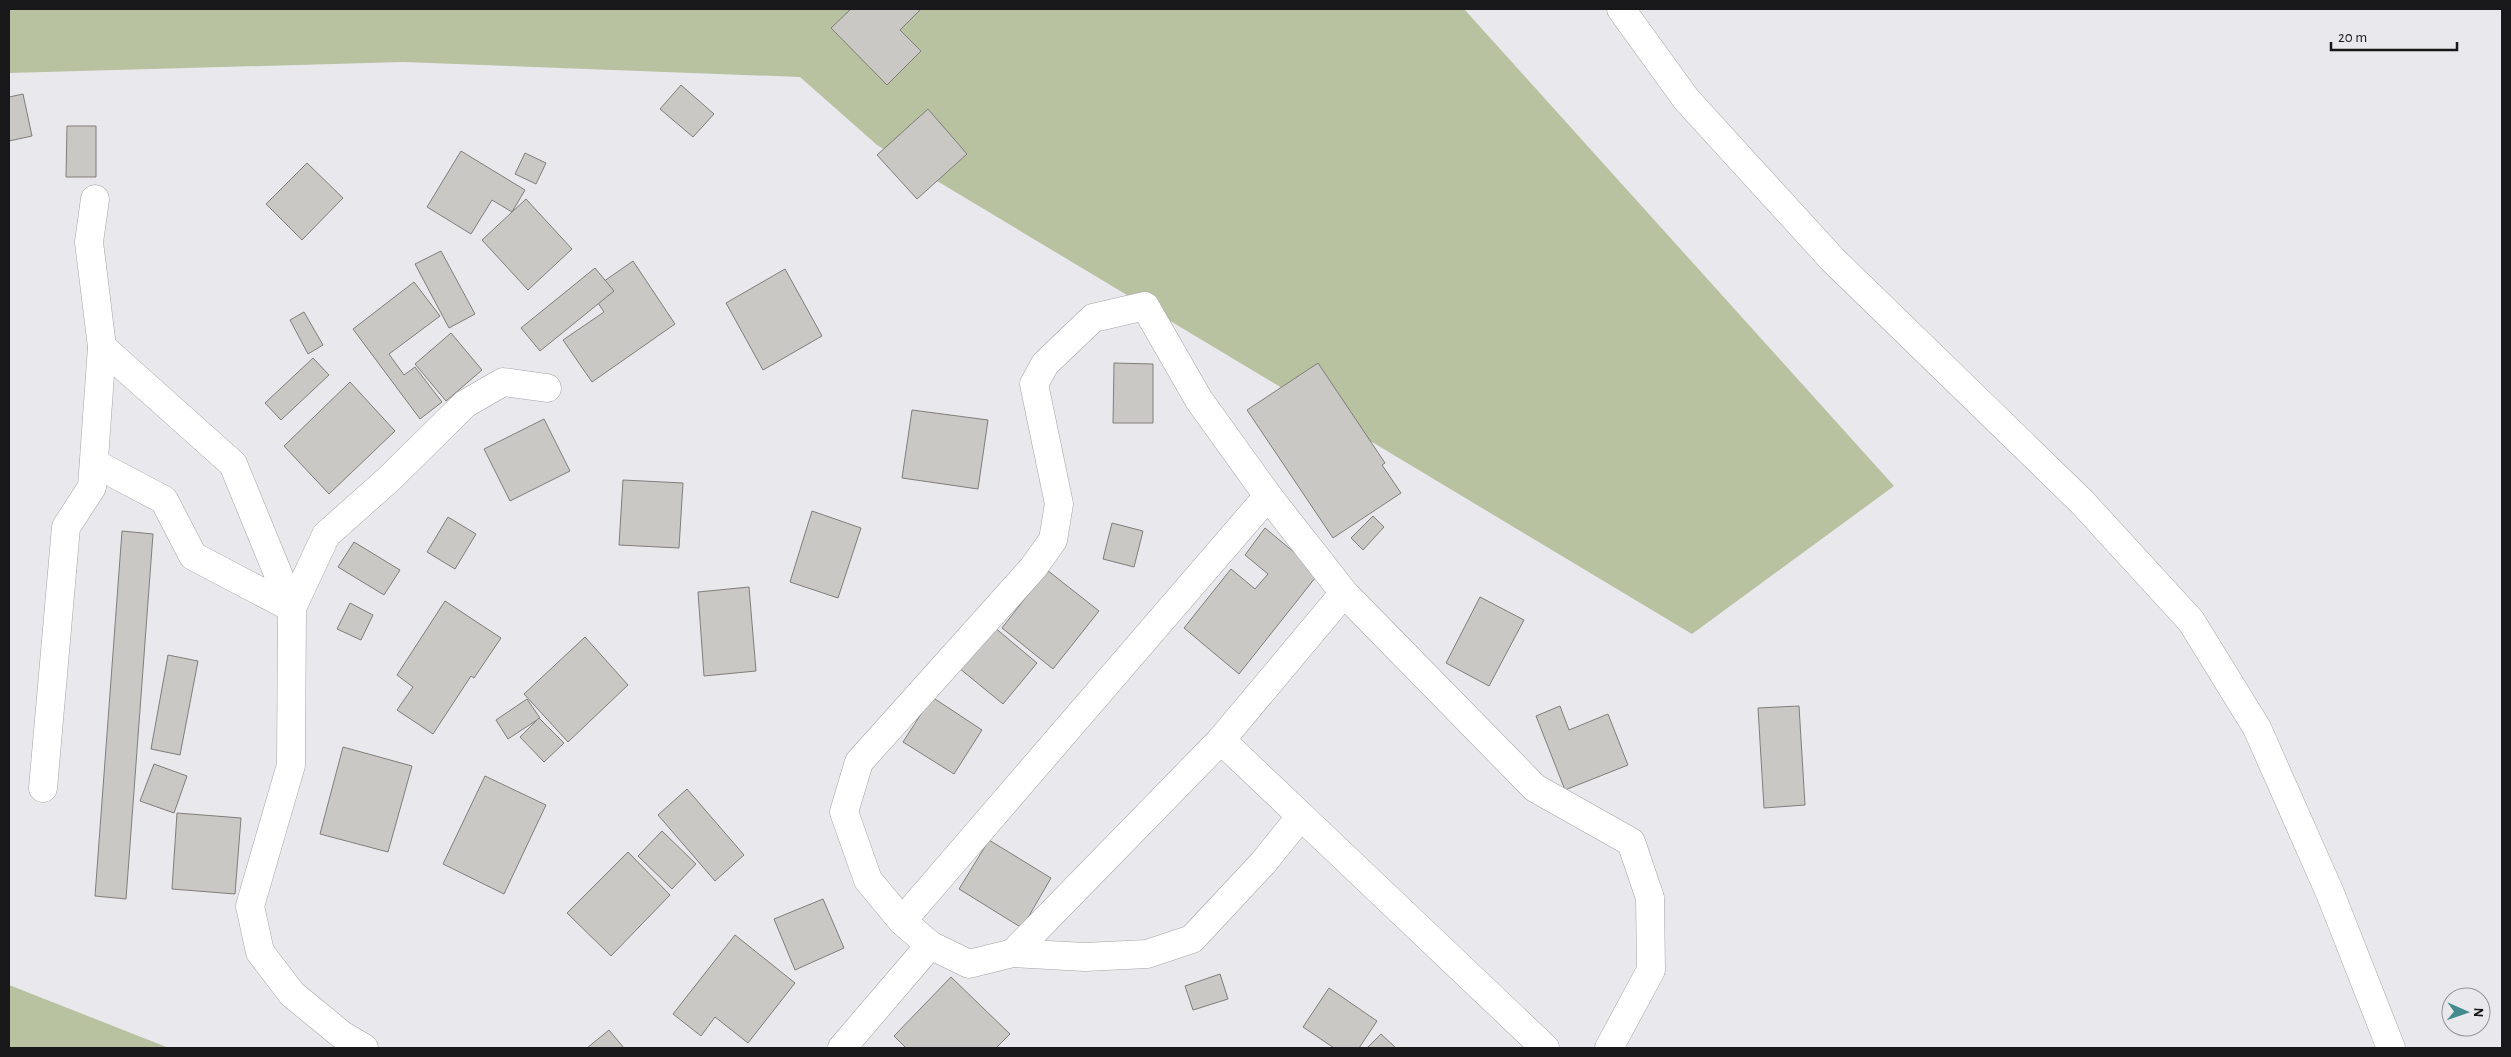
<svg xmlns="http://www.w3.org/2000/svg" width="2511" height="1057" font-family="'Alegreya Sans',sans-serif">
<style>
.forest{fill:#b8c1a0}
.building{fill:#cac8c4;stroke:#807d7a}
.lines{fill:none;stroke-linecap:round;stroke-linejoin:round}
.minor-casing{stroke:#a3a3a7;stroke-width:29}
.primary-casing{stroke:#a3a3a7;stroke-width:29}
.minor{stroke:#fff;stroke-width:28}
.primary{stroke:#fff;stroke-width:28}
</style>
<rect width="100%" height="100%" fill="#e9e9ed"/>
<g class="forest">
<polygon points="9,9 1464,9 1894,486 1692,634 877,145 800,77 403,62 9,73"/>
<polygon points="9,985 169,1048 9,1048"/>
</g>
<g class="building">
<polygon points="851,9 921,9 900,30 921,51 887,85 831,28"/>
<polygon points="681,85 714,114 693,137 660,109"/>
<polygon points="23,94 32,136 9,141 9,97"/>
<polygon points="928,109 967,154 917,199 877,155"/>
<polygon points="67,126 96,126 96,177 66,177"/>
<polygon points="461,151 525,190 512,212 492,200 471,234 427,207"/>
<polygon points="525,153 546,163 536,184 515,174"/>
<polygon points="307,163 343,198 302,240 266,204"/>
<polygon points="526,199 572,249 528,290 482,240"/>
<polygon points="441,251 475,314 449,328 415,264"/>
<polygon points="633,261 675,324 592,382 563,340 604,312 590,291"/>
<polygon points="595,268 614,291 540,351 521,328"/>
<polygon points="785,269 822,336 763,370 726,303"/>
<polygon points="414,282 440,316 389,354 404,375 415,367 442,402 420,419 353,329"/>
<polygon points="304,312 323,345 308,354 290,320"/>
<polygon points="451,333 482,370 446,401 415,364"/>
<polygon points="313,358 329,375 281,420 265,403"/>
<polygon points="1114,363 1153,364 1153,423 1113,423"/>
<polygon points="1318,363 1385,463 1382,465 1401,493 1333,538 1247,410"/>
<polygon points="350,382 395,431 329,494 284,446"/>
<polygon points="912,410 988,420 978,489 902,478"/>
<polygon points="544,419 570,471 510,501 484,449"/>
<polygon points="623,480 683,483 679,548 619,545"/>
<polygon points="812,511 861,528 838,598 790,582"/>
<polygon points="1373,516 1384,527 1363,550 1351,538"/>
<polygon points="448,517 476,534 455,569 427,552"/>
<polygon points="1112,523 1143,531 1134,567 1103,559"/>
<polygon points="1265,528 1319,573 1239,674 1184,628 1231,569 1255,589 1268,574 1245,555"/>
<polygon points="122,531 153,534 126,899 95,896"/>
<polygon points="354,542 400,570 384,595 338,567"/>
<polygon points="1047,570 1099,611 1053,669 1002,628"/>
<polygon points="749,587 756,671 704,676 698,592"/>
<polygon points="1480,597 1524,620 1489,686 1446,663"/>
<polygon points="445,601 501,638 474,678 471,676 433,734 397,710 413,687 397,675"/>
<polygon points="350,603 373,615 361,640 337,629"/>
<polygon points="994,627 1037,663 1003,704 959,668"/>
<polygon points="585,637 628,685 568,742 524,694"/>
<polygon points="168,655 198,661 180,755 151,749"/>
<polygon points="932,697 982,730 954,774 903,742"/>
<polygon points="527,699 540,718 508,739 496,720"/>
<polygon points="1560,706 1569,730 1608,714 1628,765 1565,790 1536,716"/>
<polygon points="1799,706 1805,805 1764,808 1758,708"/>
<polygon points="539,718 564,743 544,762 520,737"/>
<polygon points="343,747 412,766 388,852 320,834"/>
<polygon points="154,764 187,776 174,813 140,801"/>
<polygon points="485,776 546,805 504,894 443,864"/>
<polygon points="687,789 744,855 715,881 658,815"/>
<polygon points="177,813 241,818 235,894 172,889"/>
<polygon points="662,831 696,864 672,889 638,856"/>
<polygon points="989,840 1051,878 1022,928 959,889"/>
<polygon points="628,852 670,895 611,956 567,913"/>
<polygon points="823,899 844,948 795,970 774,919"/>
<polygon points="735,935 795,983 748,1043 715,1017 701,1036 673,1014"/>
<polygon points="1220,974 1228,999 1193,1010 1185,986"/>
<polygon points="951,977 1010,1034 996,1048 906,1048 894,1036"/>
<polygon points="1329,988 1377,1021 1359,1048 1334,1048 1303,1027"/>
<polygon points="609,1030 624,1048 587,1048"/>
<polygon points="1381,1034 1396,1048 1367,1048"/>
</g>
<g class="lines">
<defs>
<g id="minor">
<polyline points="94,463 164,500 193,556 292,608 233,464 102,347"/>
<polyline points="1221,740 1301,816"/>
<polyline points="43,788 66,527 92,487 102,347 89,242 95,199"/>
<polyline points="902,921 1268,496"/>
<polyline points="1013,953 1221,740 1344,593"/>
<polyline points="364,1048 342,1035 292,994 260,952 250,906 291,765 292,608 326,535 390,478 465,404 503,382 547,388"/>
<polyline points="842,1048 930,945"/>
<polyline points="1545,1048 1301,816 1263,863 1192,939 1147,954 1085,957 1013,953 969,964 930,945 902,921 868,880 844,812 859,762 1033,568 1053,540 1059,504 1034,384 1045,364 1093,318 1145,306 1199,400 1268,496 1344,593 1535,788 1631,842 1650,898 1651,970 1609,1048"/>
</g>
<polyline id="primary" points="1621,9 1686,99 1833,260 2082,502 2191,621 2257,728 2330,893 2391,1048"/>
</defs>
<use href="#minor" class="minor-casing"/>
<use href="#primary" class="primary-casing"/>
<use href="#minor" class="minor"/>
<use href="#primary" class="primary"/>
</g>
<rect width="2511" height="1057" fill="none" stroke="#18181a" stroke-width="20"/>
<g transform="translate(2466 1012) rotate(92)"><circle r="24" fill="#e9e9ed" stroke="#959599"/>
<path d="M0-4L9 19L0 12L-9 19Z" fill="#438b8c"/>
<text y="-8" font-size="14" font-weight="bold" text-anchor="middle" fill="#18181a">N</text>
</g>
<path d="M2331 42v8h126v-8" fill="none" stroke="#18181a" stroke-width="2.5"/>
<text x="2338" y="42" font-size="15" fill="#18181a" stroke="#e9e9ed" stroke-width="4" paint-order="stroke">20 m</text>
</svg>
